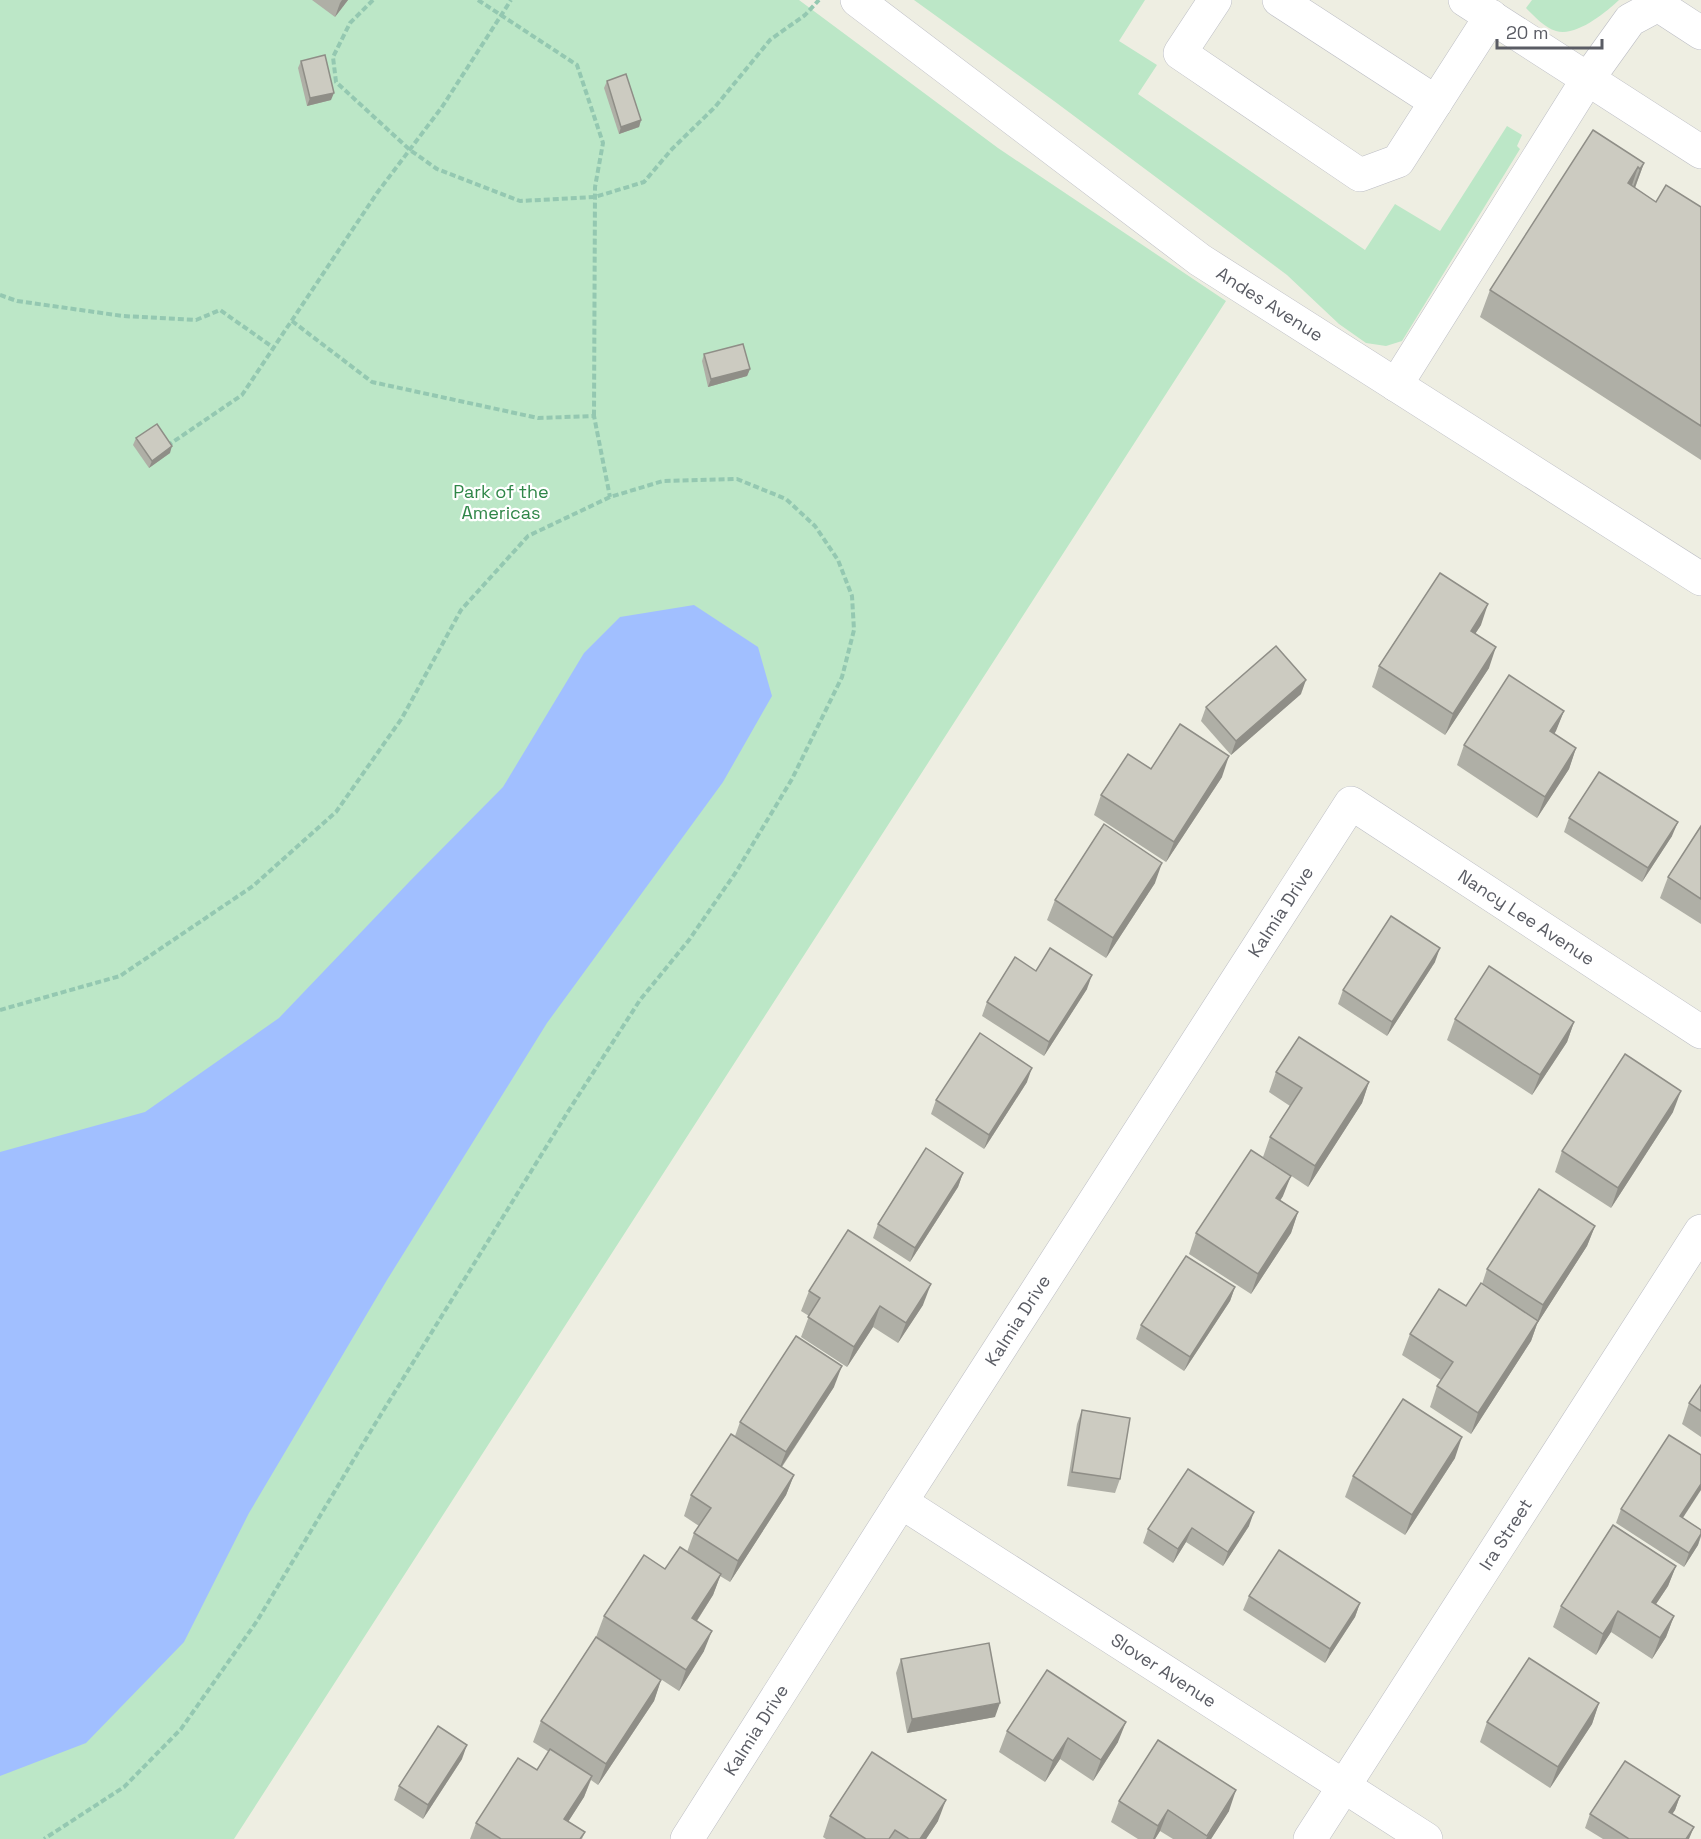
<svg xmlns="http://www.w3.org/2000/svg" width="1701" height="1839" font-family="'Space Grotesk',sans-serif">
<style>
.green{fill:#bce7c7}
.water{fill:#a1bfff}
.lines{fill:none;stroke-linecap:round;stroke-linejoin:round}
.minor-casing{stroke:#bcbdc4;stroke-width:34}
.path{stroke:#94c8b1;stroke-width:4;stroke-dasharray:6 3;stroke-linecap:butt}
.minor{stroke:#fff;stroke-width:33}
.wall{fill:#afafa6}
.shaded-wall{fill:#8f8e87}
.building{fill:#cccbc1;stroke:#8f8e87;stroke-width:1.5}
.labels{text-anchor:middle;stroke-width:4.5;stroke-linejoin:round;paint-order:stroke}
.street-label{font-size:18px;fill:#5a5c64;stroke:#fff}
.park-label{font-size:18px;fill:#2f8648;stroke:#fff}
</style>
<rect width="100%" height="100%" fill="#eeeee2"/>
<g class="green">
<polygon points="0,0 799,0 998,148 1226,301 234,1839 0,1839"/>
<polygon points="914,0 1145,0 1119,41 1157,65 1138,94 1365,250 1395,204 1440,231 1507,126 1522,135 1517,146 1520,149 1402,341 1386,346 1366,343 1339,324 1287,275 1054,101"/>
<path d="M1532 0H1619C1605 13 1576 37 1556 31 1545 28 1534 16 1526 8Z"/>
</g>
<polygon class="water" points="694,605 758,647 772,696 723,782 547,1023 387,1280 249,1513 184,1642 86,1743 0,1776 0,1152 145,1112 279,1018 410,881 503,787 584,653 620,617"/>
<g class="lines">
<defs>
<g id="minor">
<path id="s1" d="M857 0 1200 260 1701 579"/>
<polyline points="1215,0 1180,53 1360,175 1398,161 1491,16"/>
<polyline points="1279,0 1436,102"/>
<polyline points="1465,0 1701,152"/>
<polyline points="1396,385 1587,80 1630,20 1658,5 1701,33"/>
<path id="s2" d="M901 1502 1426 1839"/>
<path id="s3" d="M687 1839 901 1502 1351 803 1701 1032"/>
<path id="s4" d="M1310 1839 1701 1231"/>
</g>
</defs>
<use href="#minor" class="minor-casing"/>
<g class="path">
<polyline points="373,0 350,23 333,57 336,82 410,150 437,169 520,201 595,197 644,182 672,149 715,107 770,40 805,15 819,0"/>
<polyline points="478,0 577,65 603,143 595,187 594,416"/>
<polyline points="0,295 17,301 123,316 196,320 220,310 274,348"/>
<polyline points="292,321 372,382 538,418 594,416 610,497"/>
<polyline points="167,446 242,395 377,193 442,107 511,0"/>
<polyline points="0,1010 120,976 253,886 336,812 402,718 461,610 528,536 610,497 663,481 737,479 786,499 815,526 838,560 852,596 854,630 842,677 792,779 736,872 689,940 640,1000 569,1110 375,1424 257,1621 181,1729 124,1787 44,1839"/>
</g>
<use href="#minor" class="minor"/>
</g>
<g class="wall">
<polygon points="312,0 348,0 335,17"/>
<polygon points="301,61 331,100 307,106 298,68"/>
<polygon points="607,81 641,120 639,127 619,134 604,88"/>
<polygon points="1644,163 1635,188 1656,202 1701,207 1701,460 1480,317 1490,290"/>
<polygon points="704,354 750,369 747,376 708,387 702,361"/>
<polygon points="136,438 170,453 149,468 133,445"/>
<polygon points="1481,625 1475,634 1489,668 1445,735 1372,687 1379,666"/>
<polygon points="1301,694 1231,755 1201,721 1206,707"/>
<polygon points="1564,711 1554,734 1576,748 1569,769 1537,818 1457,765 1464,745"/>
<polygon points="1222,777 1166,862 1094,815 1101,795"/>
<polygon points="1569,818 1672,836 1642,882 1564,832"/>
<polygon points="1701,826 1701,924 1660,898 1668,877"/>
<polygon points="1155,883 1106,958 1047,920 1055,900"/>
<polygon points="1435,962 1387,1036 1338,1004 1343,990"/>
<polygon points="1036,971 1087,989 1044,1056 982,1016 987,1002"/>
<polygon points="1455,1019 1574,1022 1567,1042 1532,1095 1447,1040"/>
<polygon points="1276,1072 1369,1082 1362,1103 1308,1187 1263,1157 1270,1137 1290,1106 1269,1092"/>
<polygon points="1027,1082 984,1149 931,1114 936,1100"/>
<polygon points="1673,1112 1611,1208 1555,1172 1562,1151"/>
<polygon points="963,1173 958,1187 910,1262 873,1238 878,1224"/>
<polygon points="1283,1196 1280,1200 1298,1212 1291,1233 1251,1294 1189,1254 1196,1233"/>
<polygon points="1595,1226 1587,1246 1537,1324 1531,1341 1471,1434 1430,1407 1437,1386 1441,1380 1402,1355 1410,1334 1466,1306 1482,1284 1487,1269"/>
<polygon points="1235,1287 1230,1301 1184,1371 1136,1339 1141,1325"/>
<polygon points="809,1291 923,1305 898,1343 873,1327 847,1367 801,1337 809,1316 801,1311"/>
<polygon points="1701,1385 1701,1437 1682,1424 1689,1403"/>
<polygon points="834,1387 782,1467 794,1475 786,1495 730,1582 720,1576 713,1595 697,1621 704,1651 679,1691 596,1637 604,1616 687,1552 694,1533 699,1526 684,1516 691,1495 735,1436 740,1422"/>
<polygon points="1082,1410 1120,1479 1115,1493 1067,1486 1077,1424"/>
<polygon points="1455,1458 1405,1535 1345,1497 1353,1476"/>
<polygon points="1621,1509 1683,1518 1701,1530 1701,1537 1698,1545 1684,1567 1616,1523"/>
<polygon points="1249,1526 1223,1566 1186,1542 1173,1563 1143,1543 1148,1529"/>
<polygon points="1676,1566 1668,1586 1656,1604 1674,1616 1666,1637 1652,1659 1611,1632 1596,1655 1553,1627 1561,1606"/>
<polygon points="1249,1596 1360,1603 1355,1617 1325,1663 1243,1610"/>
<polygon points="901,1659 995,1717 907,1733 896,1673"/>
<polygon points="661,1680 654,1701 598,1785 591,1780 584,1797 568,1822 585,1832 582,1839 470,1839 476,1823 537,1770 549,1752 533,1742 541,1721"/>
<polygon points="1599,1703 1592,1724 1550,1788 1480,1742 1487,1722"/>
<polygon points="1007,1731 1118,1742 1093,1781 1060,1759 1045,1782 999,1752"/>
<polygon points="462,1759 423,1819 394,1800 399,1786"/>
<polygon points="1680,1796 1675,1810 1672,1814 1689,1839 1603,1839 1585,1828 1590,1814"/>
<polygon points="1119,1801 1229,1811 1211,1839 1173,1839 1160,1831 1155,1839 1138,1839 1111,1822"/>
<polygon points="830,1816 938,1821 926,1839 826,1839 823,1837"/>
</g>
<g class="shaded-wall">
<polygon points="342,0 348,0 335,17 340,3"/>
<polygon points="334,93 331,100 307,106 310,98"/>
<polygon points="641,120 639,127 619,134 621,127"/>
<polygon points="1644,163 1634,190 1630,195 1640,169"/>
<polygon points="1638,167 1629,194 1628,183"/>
<polygon points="750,369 747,376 708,387 711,379"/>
<polygon points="172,446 170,453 149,468 152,461"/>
<polygon points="1488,604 1481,625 1463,652 1471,631"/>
<polygon points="1496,647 1489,668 1445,735 1453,714"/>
<polygon points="1306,680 1301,694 1231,755 1236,741"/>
<polygon points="1564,711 1556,731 1543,752 1550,731"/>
<polygon points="1576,748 1569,769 1537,818 1545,797"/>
<polygon points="1229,756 1222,777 1166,862 1174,842"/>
<polygon points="1678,822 1672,836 1642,882 1648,868"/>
<polygon points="1162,863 1155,883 1106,958 1113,938"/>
<polygon points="1440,948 1435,962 1387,1036 1392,1022"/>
<polygon points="1092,975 1087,989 1044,1056 1049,1042"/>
<polygon points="1574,1022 1567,1042 1532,1095 1540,1075"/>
<polygon points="1032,1068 1027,1082 984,1149 989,1135"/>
<polygon points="1369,1082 1362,1103 1308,1187 1315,1166"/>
<polygon points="1681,1091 1673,1112 1611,1208 1618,1188"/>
<polygon points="963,1173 958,1187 910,1262 915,1248"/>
<polygon points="1291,1176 1283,1196 1269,1218 1276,1198"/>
<polygon points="1298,1212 1291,1233 1251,1294 1258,1274"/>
<polygon points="1595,1226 1587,1246 1537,1324 1531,1341 1471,1434 1478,1413 1537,1322 1543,1305"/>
<polygon points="931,1284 923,1305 898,1343 906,1323"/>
<polygon points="1235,1287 1230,1301 1184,1371 1190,1357"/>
<polygon points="880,1306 873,1327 847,1367 854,1347"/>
<polygon points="842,1366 834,1387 778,1472 786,1452"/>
<polygon points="1462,1437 1455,1458 1405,1535 1412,1515"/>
<polygon points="794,1475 786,1495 730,1582 738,1561"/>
<polygon points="1701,1484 1701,1490 1675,1530 1680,1516"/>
<polygon points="1254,1512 1249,1526 1223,1566 1228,1552"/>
<polygon points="1192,1528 1186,1542 1173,1563 1178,1549"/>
<polygon points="1701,1534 1698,1545 1684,1567 1689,1553"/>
<polygon points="1676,1566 1668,1586 1644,1622 1652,1602"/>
<polygon points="721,1574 713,1595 685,1639 692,1618"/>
<polygon points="1360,1603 1355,1617 1325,1663 1330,1649"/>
<polygon points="1618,1611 1611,1632 1596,1655 1603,1634"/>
<polygon points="1674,1616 1666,1637 1652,1659 1660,1638"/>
<polygon points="712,1631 704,1651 679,1691 686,1670"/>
<polygon points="661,1680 654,1701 598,1785 606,1764"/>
<polygon points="1000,1703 995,1717 907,1733 912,1719"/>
<polygon points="1599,1703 1592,1724 1550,1788 1558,1767"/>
<polygon points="1126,1722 1118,1742 1093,1781 1101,1760"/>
<polygon points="1068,1738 1060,1759 1045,1782 1053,1761"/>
<polygon points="467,1745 462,1759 423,1819 428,1805"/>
<polygon points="592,1776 584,1797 557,1839 564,1819"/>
<polygon points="1236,1790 1229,1811 1211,1839 1206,1839"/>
<polygon points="1680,1796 1675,1810 1664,1826 1669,1812"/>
<polygon points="946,1800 938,1821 926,1839 920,1839"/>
<polygon points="1168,1810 1160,1831 1155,1839 1153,1839 1158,1826"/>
<polygon points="1694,1827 1689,1839 1686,1839"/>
</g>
<g class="building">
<polygon points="325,55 334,93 310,98 301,61"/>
<polygon points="626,74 641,120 621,127 607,81"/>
<polygon points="1593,130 1644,163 1640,169 1638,167 1628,183 1656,202 1666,185 1701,207 1701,426 1490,290"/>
<polygon points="743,344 750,369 711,379 704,354"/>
<polygon points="157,424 172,446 152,461 136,438"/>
<polygon points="1440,573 1488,604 1471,631 1496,647 1453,714 1379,666"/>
<polygon points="1276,646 1306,680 1236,741 1206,707"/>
<polygon points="1509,675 1564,711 1550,731 1576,748 1545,797 1464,745"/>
<polygon points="1180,724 1229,756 1174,842 1101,795 1128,754 1151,769"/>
<polygon points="1599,772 1678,822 1648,868 1569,818"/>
<polygon points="1104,824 1162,863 1113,938 1055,900"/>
<polygon points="1701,826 1701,899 1668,877"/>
<polygon points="1391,916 1440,948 1392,1022 1343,990"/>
<polygon points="1050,948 1092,975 1049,1042 987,1002 1015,957 1036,971"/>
<polygon points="1489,966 1574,1022 1540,1075 1455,1019"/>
<polygon points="980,1033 1032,1068 989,1135 936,1100"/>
<polygon points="1299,1037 1369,1082 1315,1166 1270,1137 1302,1088 1276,1072"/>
<polygon points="1625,1054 1681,1091 1618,1188 1562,1151"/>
<polygon points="926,1148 963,1173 915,1248 878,1224"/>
<polygon points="1251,1150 1291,1176 1276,1198 1298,1212 1258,1274 1196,1233"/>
<polygon points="1539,1189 1595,1226 1543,1305 1487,1269"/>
<polygon points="848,1230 931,1284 906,1323 880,1306 854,1347 808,1317 820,1298 809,1291"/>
<polygon points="1186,1256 1235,1287 1190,1357 1141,1325"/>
<polygon points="1481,1283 1538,1321 1478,1413 1437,1386 1453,1362 1410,1334 1439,1289 1466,1306"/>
<polygon points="796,1336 842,1366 786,1452 740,1422"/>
<polygon points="1701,1385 1701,1411 1689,1403"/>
<polygon points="1403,1399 1462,1437 1412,1515 1353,1476"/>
<polygon points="1082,1410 1130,1418 1120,1479 1072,1472"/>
<polygon points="731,1434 794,1475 738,1561 694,1533 711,1508 691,1495"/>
<polygon points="1669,1435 1701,1455 1701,1484 1680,1516 1701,1530 1701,1534 1689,1553 1621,1509"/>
<polygon points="1188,1469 1254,1512 1228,1552 1192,1528 1178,1549 1148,1529"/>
<polygon points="1613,1525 1676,1566 1652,1602 1674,1616 1660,1638 1618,1611 1603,1634 1561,1606"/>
<polygon points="680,1547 721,1574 692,1618 712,1631 686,1670 604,1616 644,1555 665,1569"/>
<polygon points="1279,1550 1360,1603 1330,1649 1249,1596"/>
<polygon points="596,1637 661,1680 606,1764 541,1721"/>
<polygon points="989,1643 1000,1703 912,1719 901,1659"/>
<polygon points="1529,1658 1599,1703 1558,1767 1487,1722"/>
<polygon points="1047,1670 1126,1722 1101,1760 1068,1738 1053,1761 1007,1731"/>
<polygon points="438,1726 467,1745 428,1805 399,1786"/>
<polygon points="1158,1740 1236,1790 1207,1836 1168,1810 1158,1826 1119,1801"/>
<polygon points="550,1749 592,1776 564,1819 585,1832 580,1839 501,1839 476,1823 518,1758 537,1770"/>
<polygon points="872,1752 946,1800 920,1839 909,1839 895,1830 889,1839 866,1839 830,1816"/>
<polygon points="1625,1761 1680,1796 1669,1812 1694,1827 1686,1839 1629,1839 1590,1814"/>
</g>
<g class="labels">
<g class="street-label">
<text dy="6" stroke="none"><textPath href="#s1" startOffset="513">Andes Avenue</textPath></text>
<text dy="6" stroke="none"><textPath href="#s3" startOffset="1101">Kalmia Drive</textPath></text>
<text dy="6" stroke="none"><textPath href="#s3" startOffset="1440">Nancy Lee Avenue</textPath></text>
<text dy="6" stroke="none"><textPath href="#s3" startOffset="615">Kalmia Drive</textPath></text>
<text dy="6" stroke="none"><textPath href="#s4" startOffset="362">Ira Street</textPath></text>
<text dy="6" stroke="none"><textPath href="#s2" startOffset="312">Slover Avenue</textPath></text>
<text dy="6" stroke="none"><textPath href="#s3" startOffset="129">Kalmia Drive</textPath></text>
</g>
<g class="park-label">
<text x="501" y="498">Park of the<tspan x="501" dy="21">Americas</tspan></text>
</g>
</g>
<path d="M1497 39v9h105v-9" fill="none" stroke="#5a5c64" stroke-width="3"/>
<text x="1506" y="39" font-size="18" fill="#5a5c64" stroke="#ffffff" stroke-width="4.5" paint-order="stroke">20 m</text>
</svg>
